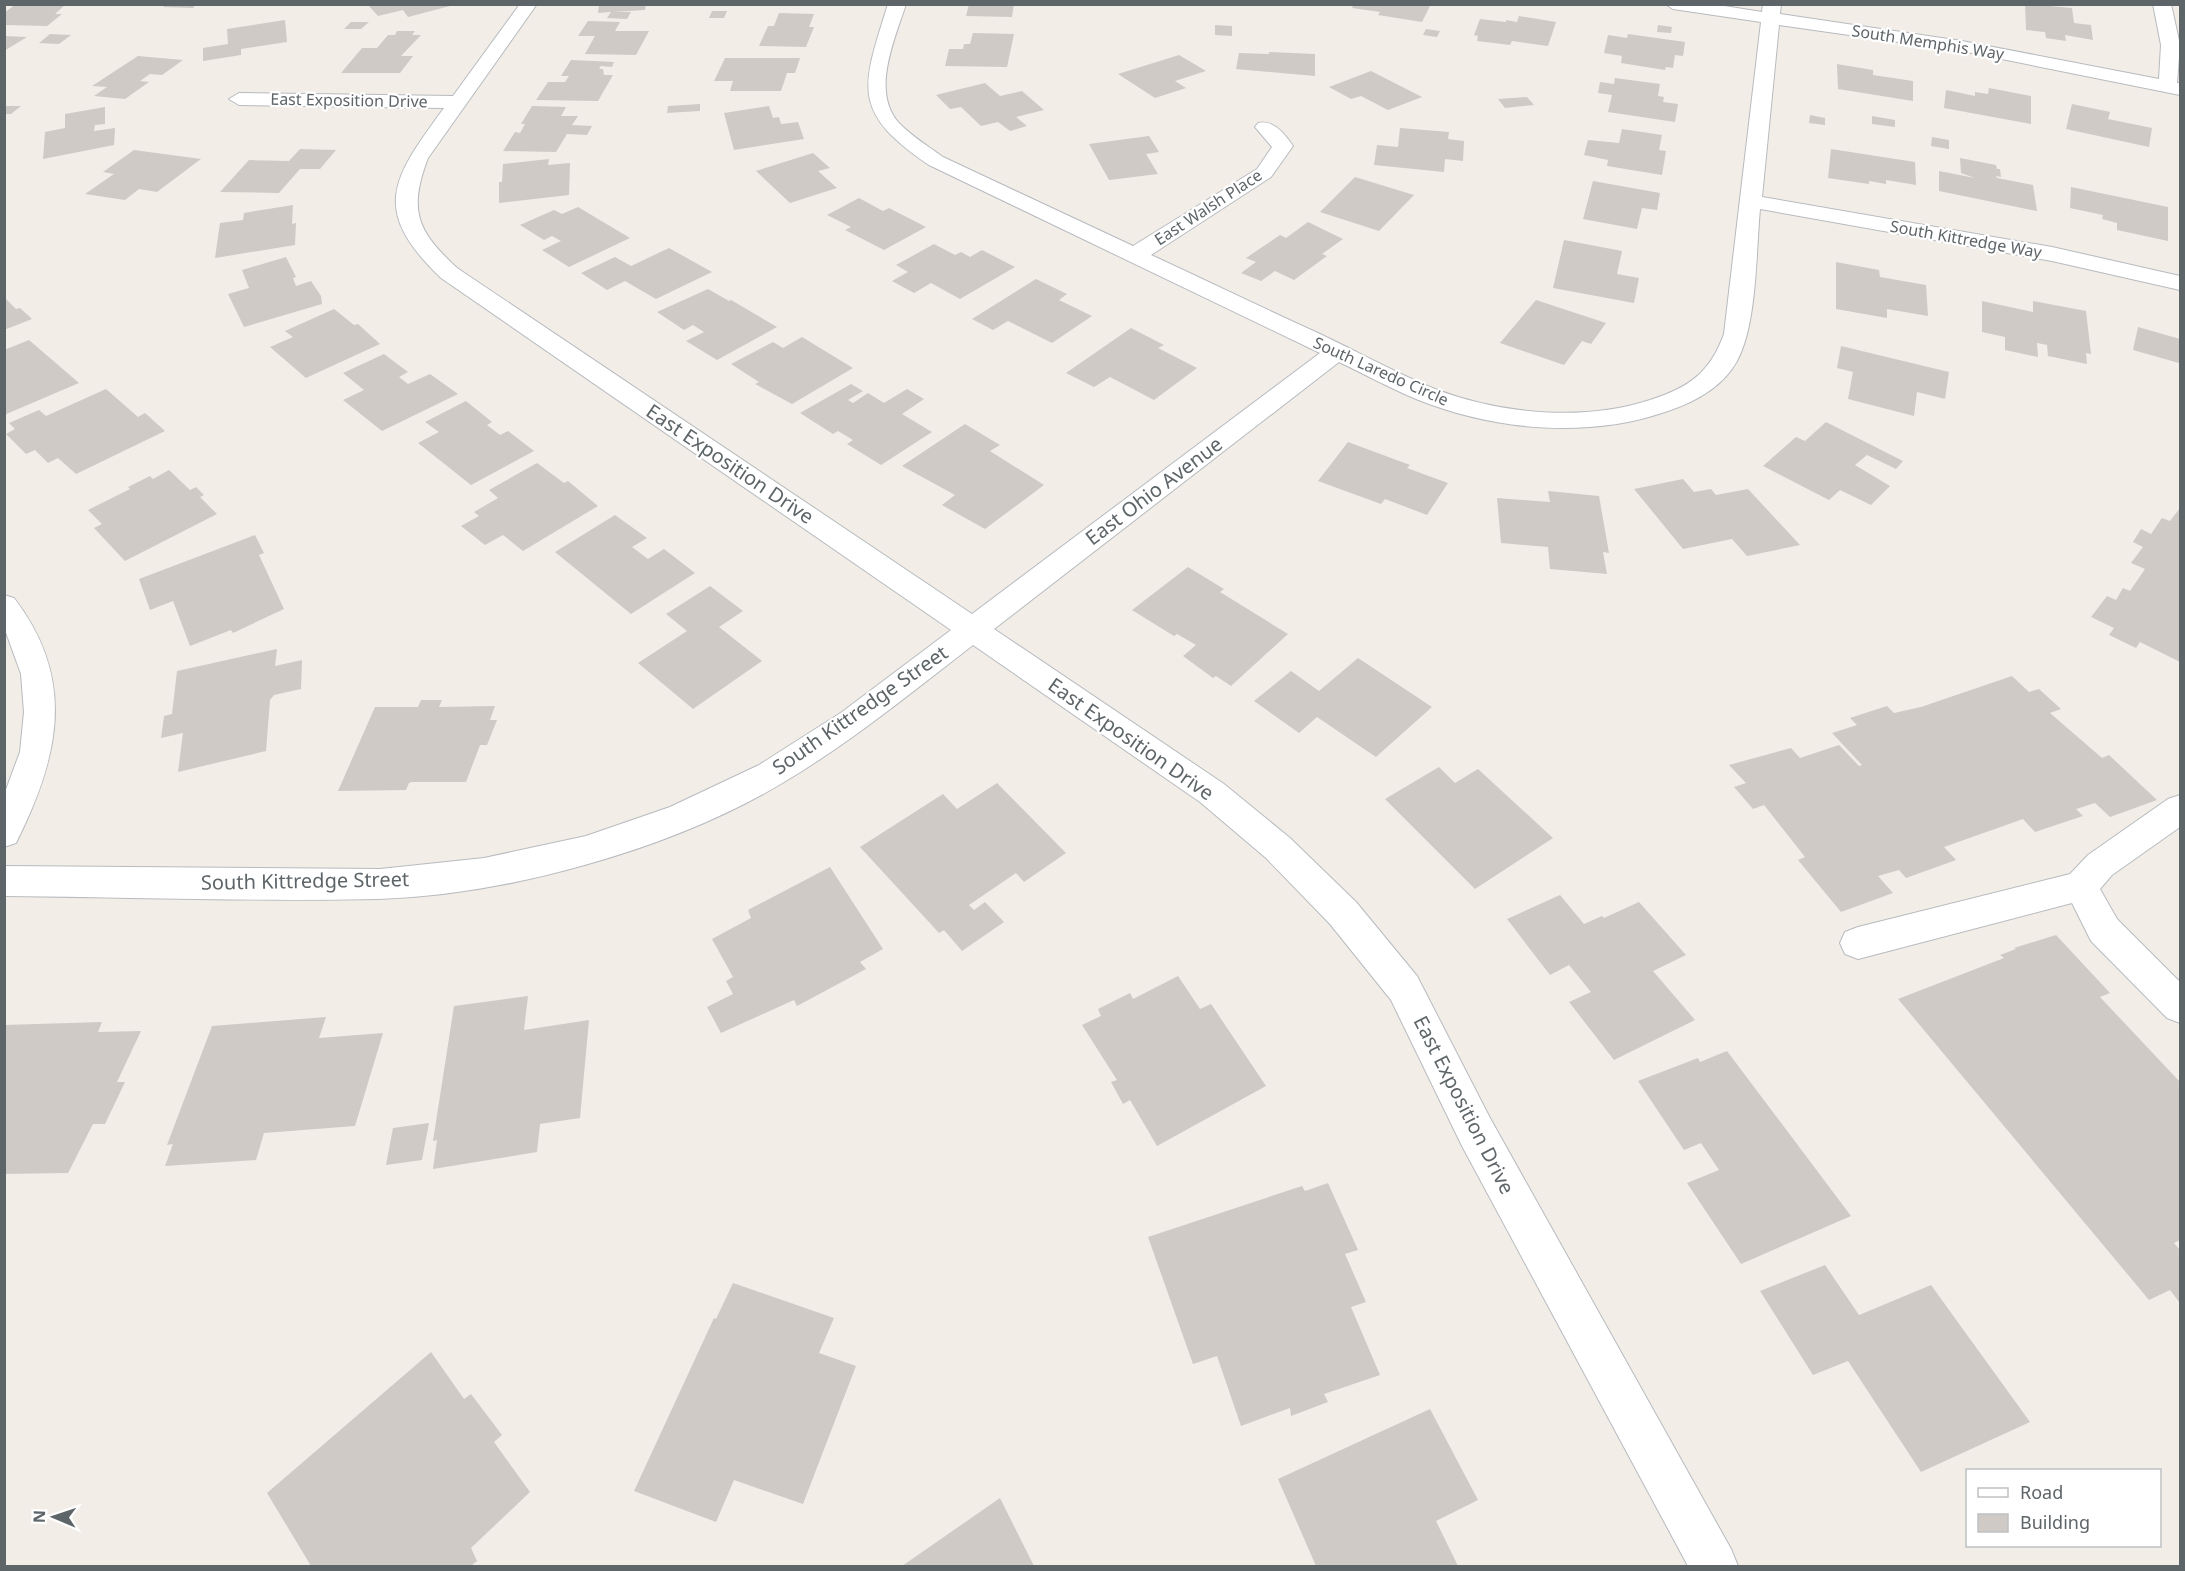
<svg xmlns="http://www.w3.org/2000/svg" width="2185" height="1571" font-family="'Noto Sans',sans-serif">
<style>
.building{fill:#cfcac6}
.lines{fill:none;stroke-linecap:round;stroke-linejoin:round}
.minor-casing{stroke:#b7bbbf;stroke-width:2}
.minor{fill:#fff;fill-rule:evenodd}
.labels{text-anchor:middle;stroke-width:4.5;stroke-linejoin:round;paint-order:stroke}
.far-street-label{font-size:16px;fill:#5e6569;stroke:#fff}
.street-label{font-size:20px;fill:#5e6569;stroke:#fff}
</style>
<rect width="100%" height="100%" fill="#f2ede7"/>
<g class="building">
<polygon points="16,4 66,4 55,14 62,14 47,26 4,25 4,13"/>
<polygon points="166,4 196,4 193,8 163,7"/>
<polygon points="599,4 646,4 645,10 614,12 631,12 627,19 607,18 611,12 598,13"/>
<polygon points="969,4 1014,4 1012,17 966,16"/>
<polygon points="1354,4 1431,4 1422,22 1378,15 1380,12 1352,8"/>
<polygon points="2025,4 2072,8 2074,23 2091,25 2093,40 2065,35 2066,41 2046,38 2045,32 2026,30"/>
<polygon points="368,5 454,5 408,17 403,10 378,16"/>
<polygon points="712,11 727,11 724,18 709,18"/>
<polygon points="779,13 814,14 809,27 814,27 806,47 759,46 768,26 774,26"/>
<polygon points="1519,16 1556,22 1548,46 1512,41 1510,45 1477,41 1478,36 1474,35 1480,19 1506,22 1506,20 1517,22"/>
<polygon points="285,20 287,42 241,49 241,55 203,61 203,48 228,44 227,29"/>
<polygon points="588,21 620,22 615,31 649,31 636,55 585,54 595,36 578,36"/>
<polygon points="351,22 369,22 361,29 344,29"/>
<polygon points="1215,25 1232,26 1232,36 1215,35"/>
<polygon points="1658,25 1672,27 1671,33 1657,32"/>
<polygon points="1426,29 1440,31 1437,37 1423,35"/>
<polygon points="397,31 415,31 412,35 421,35 401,56 413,56 400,73 341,73 362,48 377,48 388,35 395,35"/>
<polygon points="973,33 1014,34 1007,67 945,66 949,49 963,49 964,44 970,44"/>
<polygon points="50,34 71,35 59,44 39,43"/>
<polygon points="1628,34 1685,42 1683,56 1675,55 1673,68 1666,67 1665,70 1621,63 1622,56 1604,53 1608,35 1627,38"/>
<polygon points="4,36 27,37 4,51"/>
<polygon points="1269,52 1315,54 1315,76 1236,69 1239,53 1269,54"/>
<polygon points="1179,55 1206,71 1175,81 1186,88 1155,98 1118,74"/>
<polygon points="138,56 183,60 162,75 150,74 140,81 149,82 125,99 94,96 107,87 92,86"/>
<polygon points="725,58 800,58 795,73 787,73 781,91 730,91 733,81 714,81"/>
<polygon points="571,60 614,62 612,67 601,66 599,69 603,69 604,75 613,75 598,101 536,100 548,82 565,82 569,76 561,76"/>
<polygon points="1837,64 1873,70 1873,75 1913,81 1913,101 1838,89"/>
<polygon points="1371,71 1422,97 1388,110 1361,96 1351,99 1329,87"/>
<polygon points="1615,78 1660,84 1658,96 1664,97 1663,102 1678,104 1675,122 1608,112 1612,95 1598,93 1600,82 1614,84"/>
<polygon points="985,83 1000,96 1022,91 1044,110 1016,117 1027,126 1010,131 998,122 981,126 961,107 950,109 936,95"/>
<polygon points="1989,88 2031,96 2031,124 1944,108 1946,90 1975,96 1975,92 1988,94"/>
<polygon points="1527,97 1534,105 1505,108 1498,99"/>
<polygon points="700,104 700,111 667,113 668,106"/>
<polygon points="2072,104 2110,112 2108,119 2152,128 2149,147 2066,129"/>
<polygon points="4,106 21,106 11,114 4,114"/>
<polygon points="532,106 566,107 561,116 578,116 572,125 592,126 587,135 567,134 556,152 503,151 515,132 520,133 525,124 521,124"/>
<polygon points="769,106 773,118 779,117 781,124 798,122 804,139 734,150 724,113"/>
<polygon points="105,107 105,124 95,125 94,131 115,128 114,145 43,159 45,132 65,128 65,114"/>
<polygon points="1810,115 1825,118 1825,125 1809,123"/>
<polygon points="1872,116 1895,120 1895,127 1872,124"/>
<polygon points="1400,128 1449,132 1448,139 1464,141 1463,161 1445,159 1444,172 1374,165 1377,145 1398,147"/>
<polygon points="1622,129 1662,135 1659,150 1666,151 1662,175 1607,166 1608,160 1584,155 1588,140 1619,143"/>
<polygon points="1149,136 1159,152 1146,154 1158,174 1109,180 1089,144"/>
<polygon points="1932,137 1949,140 1949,149 1931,146"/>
<polygon points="300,149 336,150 320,169 300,169 279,193 220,192 249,160 289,161"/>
<polygon points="1831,149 1915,162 1916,185 1886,180 1886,184 1869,181 1869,184 1828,178"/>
<polygon points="134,150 201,159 157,192 139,189 125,200 85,194 114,174 103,172"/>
<polygon points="813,153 830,168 818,171 837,188 790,203 756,171"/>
<polygon points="1960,158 1996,165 1997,169 2000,169 2001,177 1996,176 1997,178 2033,185 2037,211 1939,191 1939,171 1975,178 1961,173"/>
<polygon points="549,159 548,165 570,163 569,195 499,203 499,182 502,182 503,164"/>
<polygon points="1355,177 1414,195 1379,231 1320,212"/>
<polygon points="1593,181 1660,193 1657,210 1642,208 1637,229 1583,219"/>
<polygon points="2071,187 2168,207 2168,241 2117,230 2117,223 2102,219 2103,215 2070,208"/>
<polygon points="859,198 883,211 889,208 926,227 884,250 845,230 851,227 827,215"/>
<polygon points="293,205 292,224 296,223 295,245 215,258 220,223 243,220 244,213"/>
<polygon points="578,207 630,238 569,267 542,250 561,241 552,236 544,240 520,225 554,210 562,214"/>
<polygon points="1308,222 1343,239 1322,254 1327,256 1294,280 1275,271 1261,281 1241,273 1256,262 1246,258 1280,235 1286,238"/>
<polygon points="1564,240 1622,251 1617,274 1639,278 1634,303 1553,288"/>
<polygon points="934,244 955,255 961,252 970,257 982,250 1015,267 960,299 931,283 914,293 892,281 908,272 896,265"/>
<polygon points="669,248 712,272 656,299 625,281 607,290 581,273 615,257 631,266"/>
<polygon points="286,257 296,277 293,278 296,286 311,281 321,296 322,304 244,327 228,294 249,288 242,270"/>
<polygon points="1836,262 1879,270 1880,277 1926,285 1928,316 1887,309 1887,318 1836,309"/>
<polygon points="1036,279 1067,294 1059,300 1092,316 1052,343 1008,321 993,330 972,319"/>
<polygon points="708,289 729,301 731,300 777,327 717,360 686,341 704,332 693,325 684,330 657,312"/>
<polygon points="4,297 16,309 20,308 32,319 4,330"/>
<polygon points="1536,300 1606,323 1591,344 1582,341 1564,365 1500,343"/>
<polygon points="1982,301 2033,312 2033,301 2086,311 2091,354 2086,353 2087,364 2048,356 2047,345 2037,343 2038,357 2005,350 2005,337 1982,332"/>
<polygon points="334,309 354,325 358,324 380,344 306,378 270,347 293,337 285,331"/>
<polygon points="2138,327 2180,339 2180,368 2179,363 2133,350"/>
<polygon points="1131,328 1164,345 1158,348 1197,368 1154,400 1110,377 1094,387 1066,373"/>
<polygon points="802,337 853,368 792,404 755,384 759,382 731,364 773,342 783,348"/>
<polygon points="29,340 79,383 4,415 4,350"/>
<polygon points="1841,346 1949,372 1945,399 1917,392 1914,416 1848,399 1853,372 1837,368"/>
<polygon points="384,354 408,372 399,377 408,384 430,374 458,394 382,431 343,400 364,390 343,373"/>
<polygon points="851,384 863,391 848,400 853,403 868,393 884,403 907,389 924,399 902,414 932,432 881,465 847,444 853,440 838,431 833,434 800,413"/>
<polygon points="106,389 138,417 145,413 165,431 76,474 58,458 48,463 35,450 26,454 6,434 15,429 9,423 39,410 46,416"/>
<polygon points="466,401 492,422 487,425 500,435 508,431 534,451 471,485 418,443 439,432 425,422"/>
<polygon points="1826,422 1903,461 1896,469 1867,455 1855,465 1890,486 1871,505 1840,490 1829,500 1763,466 1796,437 1805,441"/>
<polygon points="965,424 1000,445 990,451 1044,485 985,529 942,505 955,495 902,466"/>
<polygon points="1348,442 1410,465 1407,468 1448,483 1427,515 1385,499 1381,504 1318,481"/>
<polygon points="537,463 564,483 568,481 598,506 523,551 503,535 485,545 461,526 479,516 474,512 498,498 489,490"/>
<polygon points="169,470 190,490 196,487 204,495 200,497 217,514 125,561 94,528 102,524 88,510 130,489 128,487 150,476 153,479"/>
<polygon points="1683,479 1694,492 1711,489 1716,495 1748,489 1800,545 1747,556 1732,539 1683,549 1634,489"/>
<polygon points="1548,491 1599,496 1609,553 1603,552 1607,574 1550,569 1548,547 1501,543 1497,498 1550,502"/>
<polygon points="2180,508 2180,662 2140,642 2136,648 2109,635 2114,628 2091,617 2107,596 2116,600 2123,588 2130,591 2145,569 2131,563 2143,547 2133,542 2141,529 2151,534 2162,518 2170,521"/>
<polygon points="615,515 647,538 632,547 648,559 664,549 695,573 631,614 555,552"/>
<polygon points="255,535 264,553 259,555 284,609 233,633 231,630 190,646 173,601 150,610 139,579"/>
<polygon points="1188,567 1224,589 1220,592 1288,634 1231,686 1216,676 1213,678 1183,656 1196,645 1177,634 1174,636 1132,610"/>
<polygon points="710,586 743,611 719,627 762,661 693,709 638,663 687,631 666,614"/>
<polygon points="277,649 275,666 302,660 301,689 274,695 270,700 266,751 178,772 183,733 161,738 164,716 172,714 177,671"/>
<polygon points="1358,658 1432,707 1376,757 1317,717 1299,733 1254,701 1291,671 1319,691"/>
<polygon points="2012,676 2029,692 2039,689 2061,709 2050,713 2102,758 2109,755 2157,800 2110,817 2095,803 2076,809 2083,816 2035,832 2023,819 1944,847 1956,860 1906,878 1899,870 1878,876 1893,893 1841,912 1798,860 1805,857 1764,805 1753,809 1734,787 1746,783 1729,765 1791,748 1800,758 1839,745 1859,766 1862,765 1832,733 1857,725 1850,718 1887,706 1894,713 1921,707"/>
<polygon points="421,700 442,700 439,707 495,706 490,720 497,720 487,745 480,745 466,782 412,782 409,783 406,790 338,791 375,707 418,707"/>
<polygon points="1439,767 1455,783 1478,769 1553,838 1475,889 1385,799"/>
<polygon points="997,783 1066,853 1024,882 1016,873 969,905 974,910 985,902 1004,922 962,951 944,930 939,933 860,847 943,794 957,809"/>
<polygon points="830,867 883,949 860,962 866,969 797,1006 794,1000 721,1033 707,1007 733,994 726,981 733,977 712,939 751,918 748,910"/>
<polygon points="1560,895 1584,924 1602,916 1604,918 1639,902 1686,955 1653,971 1695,1020 1614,1060 1569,1002 1591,992 1569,965 1550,975 1507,919"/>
<polygon points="2056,935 2110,993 2100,997 2180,1082 2180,1240 2174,1243 2180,1250 2180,1303 2170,1290 2149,1300 1898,999 2004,958 2000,955 2016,949 2014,948"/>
<polygon points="1178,976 1200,1009 1211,1004 1266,1086 1157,1146 1130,1100 1123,1104 1111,1082 1117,1080 1082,1025 1101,1016 1098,1009 1130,993 1133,999"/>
<polygon points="528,996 524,1030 589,1020 580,1118 540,1124 537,1152 433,1169 437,1140 433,1141 454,1006"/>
<polygon points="326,1017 319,1038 383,1033 355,1126 264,1133 256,1160 165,1166 173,1144 167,1145 212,1026"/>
<polygon points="102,1022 98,1032 141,1031 117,1082 125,1082 105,1124 93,1124 68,1173 4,1174 4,1025"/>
<polygon points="1727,1051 1851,1216 1741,1264 1687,1183 1719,1170 1701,1143 1684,1150 1638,1081 1698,1058 1700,1062"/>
<polygon points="429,1123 422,1160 386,1165 393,1128"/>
<polygon points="1328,1183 1358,1250 1345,1254 1366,1302 1351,1307 1380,1375 1324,1394 1328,1402 1291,1416 1290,1408 1241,1426 1217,1356 1193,1364 1148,1237 1302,1186 1305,1191"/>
<polygon points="1825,1265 1859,1315 1931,1285 2030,1422 1921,1472 1848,1361 1813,1375 1760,1291"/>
<polygon points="733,1283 834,1318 819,1353 856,1366 803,1504 734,1480 716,1522 634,1491 714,1318 716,1319"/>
<polygon points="431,1352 464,1399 471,1394 502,1435 494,1442 530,1492 471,1548 477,1561 471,1566 311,1566 267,1493"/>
<polygon points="1430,1409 1478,1500 1436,1521 1458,1566 1316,1566 1278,1479"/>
<polygon points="1000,1498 1034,1566 902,1566"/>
</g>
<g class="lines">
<defs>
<g id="minor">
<path d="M520 4H537L428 158C408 211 417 231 457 268L972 614 1320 353 929 165C850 111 862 88 888 4H906C895 39 871 90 898 122 911 136 928 146 943 157L1133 246 1257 169 1272 147 1255 127 1258 123C1273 119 1285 134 1293 146L1271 177 1151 255C1207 281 1263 308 1320 334 1358 352 1396 373 1435 389 1500 414 1583 422 1650 400 1688 388 1710 373 1724 334L1761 22 1673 9 1665 4H1712L1762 12 1763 4H1781L1780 14 1962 41 2159 79 2161 45 2153 4H2171L2180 45 2177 83H2180V95L1962 51 1779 25 1762 197 2052 247 2180 276V290L2052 261 1760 209C1756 252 1757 325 1737 361 1723 387 1693 403 1665 412 1586 439 1493 430 1416 399 1390 388 1364 374 1339 362L994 629 1224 784 1290 838 1356 902 1417 976 1490 1118 1731 1549 1738 1566H1688L1462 1146 1391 1000 1330 924 1266 858 1200 802 973 645C911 693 851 742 784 782 673 849 508 895 378 899 254 902 129 897 4 896V866L380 869 484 858 586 836 670 807 759 765 842 712 951 630 441 278C369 209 393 178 444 108L239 105 229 99 239 93 453 96Z"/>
<path d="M4 595 14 598C77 680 59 757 16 843L4 847V795L20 752 24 712 21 674 4 627Z"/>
<polygon points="2180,795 2180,827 2112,875 2100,889 2117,919 2180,982 2180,1023 2167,1018 2091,941 2072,903 1858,959 1845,954 1840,943 1845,932 1858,927 2070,874 2088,855 2168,799"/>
</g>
</defs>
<use href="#minor" class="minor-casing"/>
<use href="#minor" class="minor"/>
</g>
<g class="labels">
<g class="far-street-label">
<text transform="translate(1928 42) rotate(9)" y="6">South Memphis Way</text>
<text transform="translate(349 100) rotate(1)" y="6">East Exposition Drive</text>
<text transform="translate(1208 207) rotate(-33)" y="6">East Walsh Place</text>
<text transform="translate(1966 239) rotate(10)" y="6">South Kittredge Way</text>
<text transform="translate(1381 371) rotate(24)" y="6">South Laredo Circle</text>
</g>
<g class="street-label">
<text transform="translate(730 464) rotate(34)" y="7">East Exposition Drive</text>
<text transform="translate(1154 491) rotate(-37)" y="7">East Ohio Avenue</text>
<text transform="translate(860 710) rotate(-35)" y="7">South Kittredge Street</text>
<text transform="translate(1131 739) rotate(35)" y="7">East Exposition Drive</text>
<text transform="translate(305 881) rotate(-1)" y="7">South Kittredge Street</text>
<text transform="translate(1464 1105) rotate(63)" y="7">East Exposition Drive</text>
</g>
</g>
<rect width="2185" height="1571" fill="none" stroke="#5e6569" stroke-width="12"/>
<rect x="1966" y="1469" width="195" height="78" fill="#ffffff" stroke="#bfc1c3" stroke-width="1.5"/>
<rect x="1978" y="1488" width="30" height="9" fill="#ffffff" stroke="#bfc1c3" stroke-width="1.5"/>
<text x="2020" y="1499" font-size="18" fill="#5e6569">Road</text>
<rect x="1978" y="1514" width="30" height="18" fill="#cfcac6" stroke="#bfc1c3" stroke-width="1.5"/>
<text x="2020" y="1529" font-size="18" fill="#5e6569">Building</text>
<g transform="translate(54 1517) rotate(272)" stroke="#ffffff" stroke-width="4.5" paint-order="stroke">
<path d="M0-4.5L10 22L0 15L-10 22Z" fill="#5e6569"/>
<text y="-9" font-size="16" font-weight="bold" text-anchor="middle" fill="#5e6569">N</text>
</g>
</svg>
